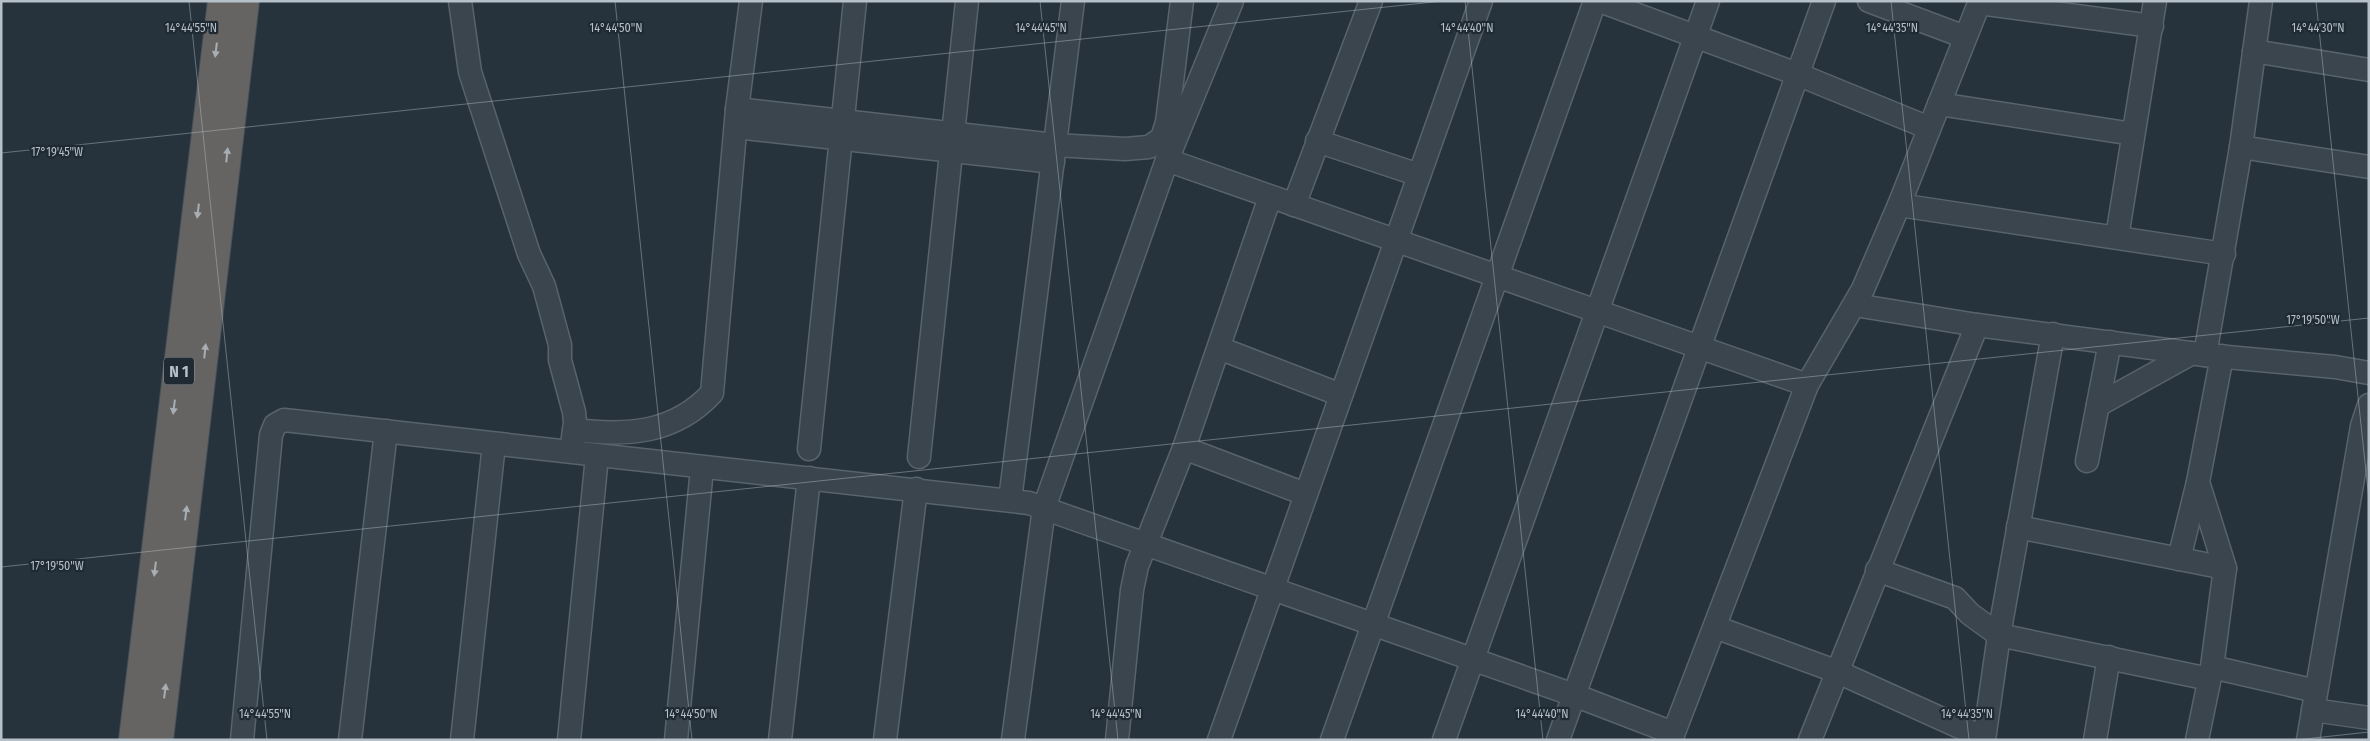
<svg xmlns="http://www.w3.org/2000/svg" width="2370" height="741" font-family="'Fira Sans Condensed',sans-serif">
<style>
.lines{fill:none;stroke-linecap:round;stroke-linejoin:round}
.minor-casing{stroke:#58636b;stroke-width:25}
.trunk-casing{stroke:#455058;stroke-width:30}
.minor{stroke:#3a454e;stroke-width:22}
.trunk{stroke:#666463;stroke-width:28}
.oneway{fill:#a6aeb4}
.ticks{fill:none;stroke:#b6c0c8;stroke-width:1;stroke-opacity:0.45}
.labels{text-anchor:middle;stroke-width:4.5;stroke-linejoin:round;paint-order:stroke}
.shield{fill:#1f2a33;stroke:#89939b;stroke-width:1}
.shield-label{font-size:16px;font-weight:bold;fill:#b6c0c8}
.ticks-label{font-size:12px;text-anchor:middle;fill:#b6c0c8;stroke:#1f2a33;stroke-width:4.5;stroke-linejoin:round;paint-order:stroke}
</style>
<rect width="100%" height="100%" fill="#26333d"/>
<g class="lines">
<defs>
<g id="minor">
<polyline points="460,1 470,72 529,254 544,286 560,345 560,360 574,412 575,423 572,444"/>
<polyline points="1600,1 1797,74 1929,128"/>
<polyline points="1869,1 1965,37"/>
<polyline points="1979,3 2152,26"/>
<polyline points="2254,51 2369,70"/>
<polyline points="1939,104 2133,134"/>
<polyline points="737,109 1055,145 1125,149 1149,147 1162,138 1167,122 1182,1"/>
<polyline points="736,127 1053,162"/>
<polyline points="1317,141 1419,175"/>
<polyline points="2241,147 2369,167"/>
<polyline points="1167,160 1807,385"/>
<polyline points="1294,205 1371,1"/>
<polyline points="1899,205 2224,254"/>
<polyline points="2117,237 2155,1"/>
<polyline points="1855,305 1977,325 2205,355 2335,367 2369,373"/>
<polyline points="1219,348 1341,395"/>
<polyline points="2205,355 2241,147 2261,1"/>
<polyline points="2098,405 2192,353"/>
<path d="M574 430C627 436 674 434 712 393L737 109 751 1"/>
<polyline points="1184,448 1305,494"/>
<polyline points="809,449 855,1"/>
<polyline points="919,457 967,1"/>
<polyline points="2087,461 2110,342"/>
<polyline points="1010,500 1073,1"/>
<polyline points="2018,527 2225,568"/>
<polyline points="2179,559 2198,482 2222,356"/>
<polyline points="1877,570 1955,598 1970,614 1999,635 2209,679"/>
<polyline points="1715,627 1838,672 1984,738"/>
<polyline points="2212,667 2316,691"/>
<polyline points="2313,710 2369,718"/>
<polyline points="242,740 271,435 275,425 284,420 1029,503 1574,695 1673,733"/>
<polyline points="350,740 386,431"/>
<polyline points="462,740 494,444"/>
<polyline points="569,740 597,456"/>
<polyline points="676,740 702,468"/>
<polyline points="780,740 809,478"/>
<polyline points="885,740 916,489"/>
<polyline points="1013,740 1044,508 1167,160 1232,1"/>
<polyline points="1117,740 1132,590 1137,566 1184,448 1270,197"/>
<polyline points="1219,740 1481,1"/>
<polyline points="1332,740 1595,1"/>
<polyline points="1444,740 1708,1"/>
<polyline points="1558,740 1824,1"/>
<polyline points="1671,740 1807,385 1863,289 1899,205 1980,1"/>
<polyline points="1810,740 1977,325"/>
<polyline points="1984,740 1999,635 2053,334"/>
<polyline points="2095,740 2109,657"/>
<polyline points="2197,740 2212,667 2225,568 2198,482"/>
<polyline points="2308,740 2362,426 2369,405"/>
</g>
<g id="trunk">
<polyline points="133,740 222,1"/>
<polyline points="159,740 245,1"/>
</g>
</defs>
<use href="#minor" class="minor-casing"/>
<use href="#trunk" class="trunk-casing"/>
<use href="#minor" class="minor"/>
<use href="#trunk" class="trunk"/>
</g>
<defs><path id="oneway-solid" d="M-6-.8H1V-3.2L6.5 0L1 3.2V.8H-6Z" transform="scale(1.25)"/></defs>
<g class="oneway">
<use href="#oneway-solid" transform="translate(216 50) rotate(97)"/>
<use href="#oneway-solid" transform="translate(227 155) rotate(-84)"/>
<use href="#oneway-solid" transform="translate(198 211) rotate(97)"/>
<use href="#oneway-solid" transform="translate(205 351) rotate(-84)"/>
<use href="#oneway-solid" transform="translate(174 407) rotate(97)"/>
<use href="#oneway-solid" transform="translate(186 513) rotate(-83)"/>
<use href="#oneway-solid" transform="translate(155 569) rotate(97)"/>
<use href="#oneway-solid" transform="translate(165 691) rotate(-83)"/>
</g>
<path class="ticks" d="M189 1 267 740M615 1 692 740M1040 1 1118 740M1465 1 1543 740M1891 1 1969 740M2316 1 2369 500M1 153 1443 1M1 567 2369 318M2295 740 2369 732"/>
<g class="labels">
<rect class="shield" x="164" y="357.5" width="30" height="27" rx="4"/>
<g class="shield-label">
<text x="179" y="377">N 1</text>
</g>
</g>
<g class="ticks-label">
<text x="191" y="32">14°44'55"N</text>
<text x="616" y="32">14°44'50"N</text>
<text x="1041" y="32">14°44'45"N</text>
<text x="1467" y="32">14°44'40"N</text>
<text x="1892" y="32">14°44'35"N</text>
<text x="2318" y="32">14°44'30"N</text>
<text x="57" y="156">17°19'45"W</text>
<text x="2313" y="324">17°19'50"W</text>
<text x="57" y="570">17°19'50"W</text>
<text x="265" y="718">14°44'55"N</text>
<text x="691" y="718">14°44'50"N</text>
<text x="1116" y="718">14°44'45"N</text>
<text x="1542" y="718">14°44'40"N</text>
<text x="1967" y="718">14°44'35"N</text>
</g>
<rect width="2370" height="741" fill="none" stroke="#b6c0c8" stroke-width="5"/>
</svg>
